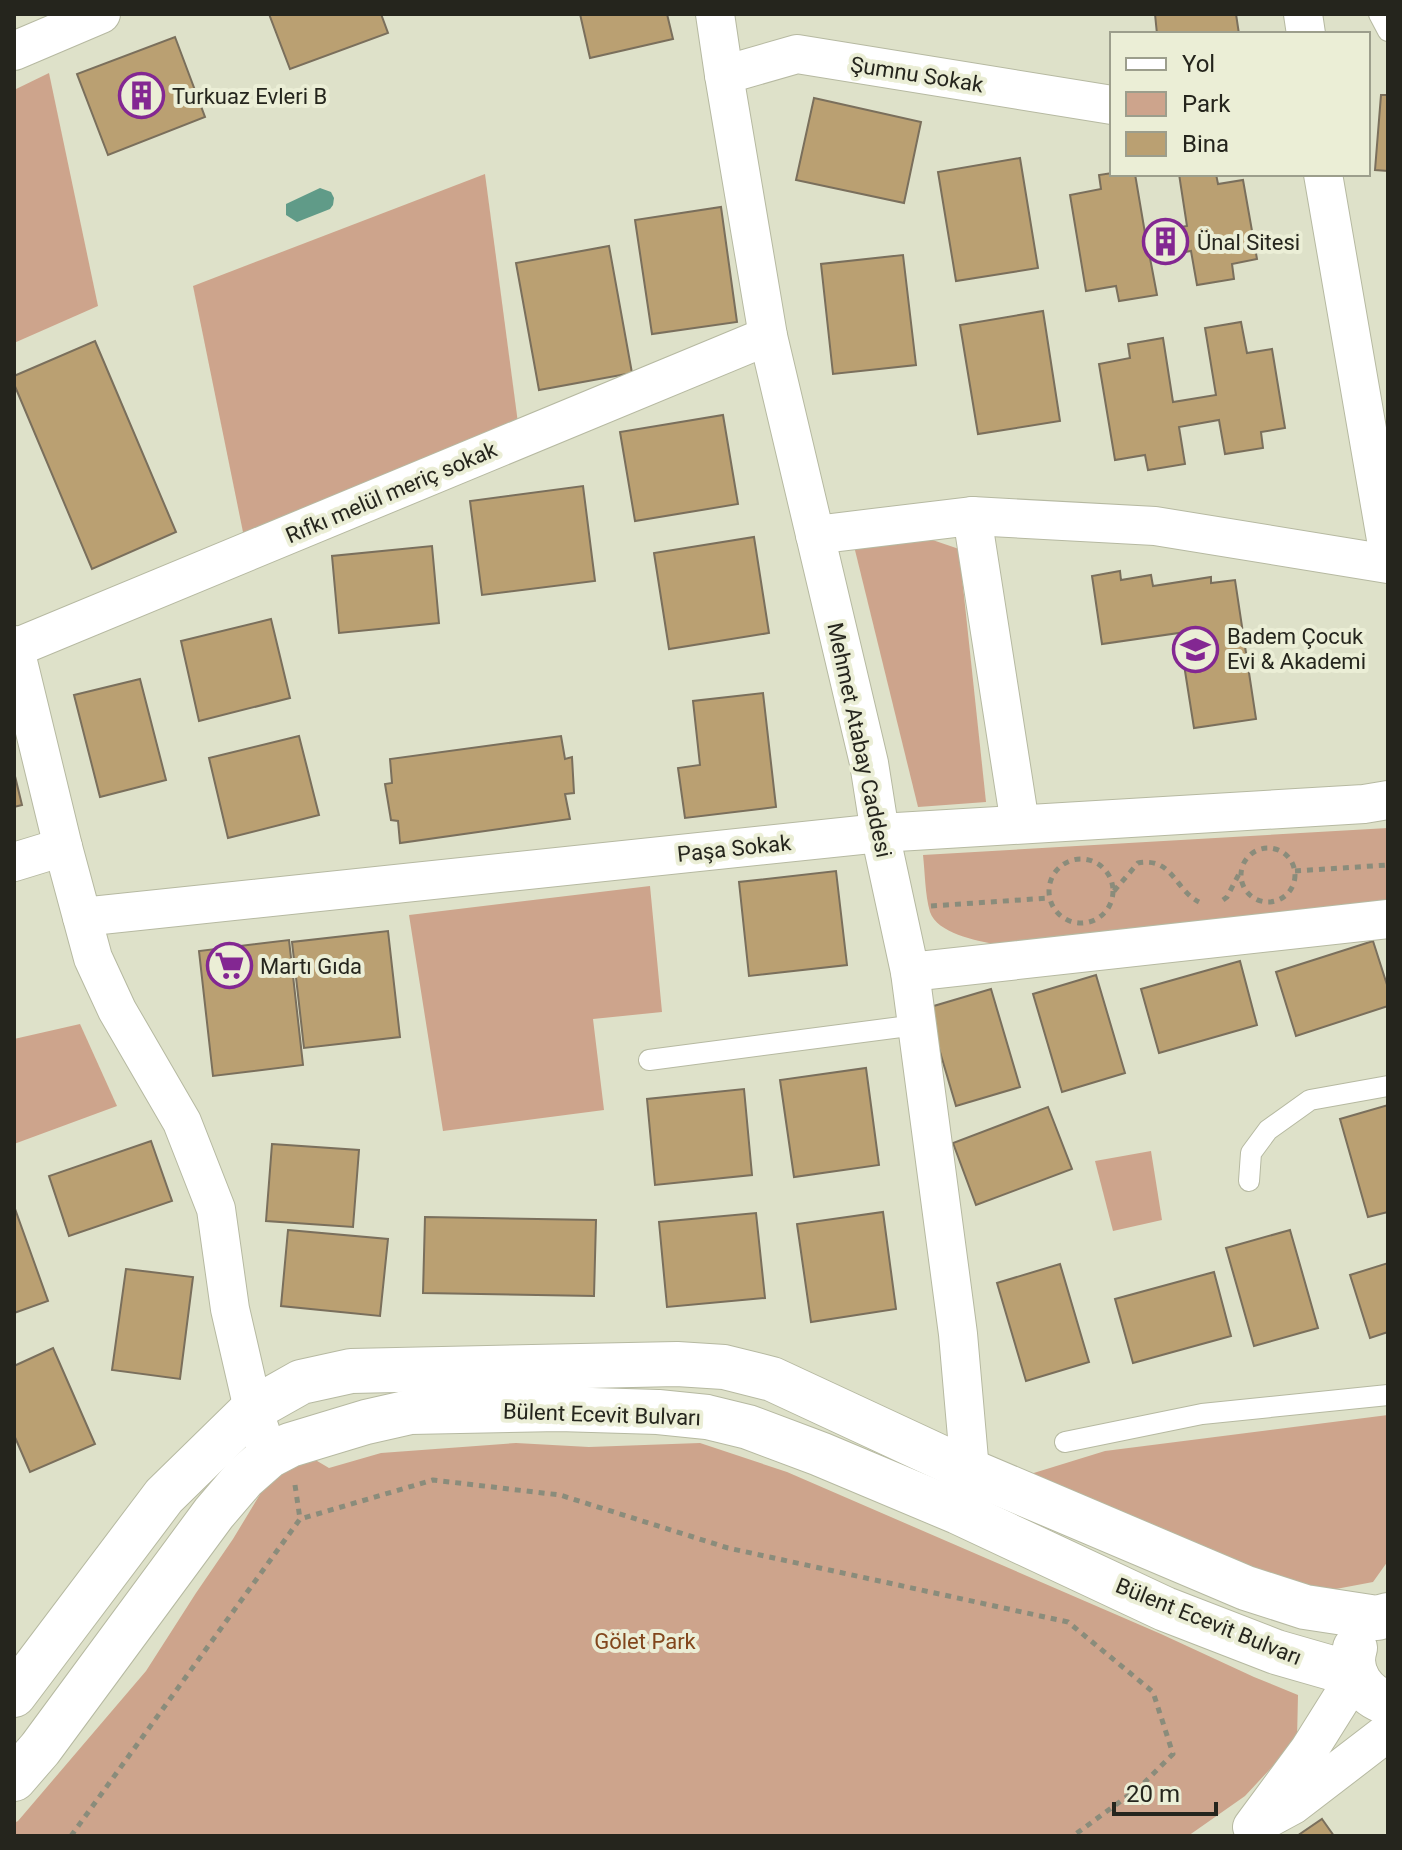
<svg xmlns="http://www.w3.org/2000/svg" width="1402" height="1850" font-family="Roboto,sans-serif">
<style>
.green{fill:#cda48c}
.water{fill:#609b88}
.building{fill:#baa072;stroke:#7a6f5c;stroke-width:2}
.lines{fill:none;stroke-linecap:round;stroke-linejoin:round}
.lane-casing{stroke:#b6b9a1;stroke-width:22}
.street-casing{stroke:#b6b9a1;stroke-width:40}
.secondary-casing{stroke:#b6b9a1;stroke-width:46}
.path{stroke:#8a8c7b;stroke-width:5;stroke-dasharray:6 6;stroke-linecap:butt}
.lane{stroke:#fff;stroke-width:20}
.street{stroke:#fff;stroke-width:38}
.secondary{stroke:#fff;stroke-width:44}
.labels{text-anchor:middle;stroke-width:8;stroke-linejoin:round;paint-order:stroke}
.street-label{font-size:22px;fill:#25251d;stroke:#ebeed6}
.poi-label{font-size:22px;fill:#25251d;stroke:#ebeed6;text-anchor:start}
.park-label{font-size:22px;fill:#82461c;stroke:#ebeed6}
</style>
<rect width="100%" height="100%" fill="#dee1c9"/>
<g class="green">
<polygon points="49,73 98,306 14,343 14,90"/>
<polygon points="485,174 518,423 244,537 193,286"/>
<polygon points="912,533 959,549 986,802 918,807 853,542"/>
<path d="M1388 828V902L996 944C976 941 937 933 930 912 925 895 925 872 923 855Z"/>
<polygon points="650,886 662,1012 593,1019 604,1110 443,1131 409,915"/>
<polygon points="80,1024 117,1106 14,1144 14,1039"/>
<polygon points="1151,1151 1162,1220 1113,1231 1095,1161"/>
<polygon points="1388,1415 1388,1561 1373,1582 1320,1592 1190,1547 1024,1476 1105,1451"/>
<polygon points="516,1443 589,1447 700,1443 787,1472 1161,1634 1254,1677 1298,1695 1297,1740 1245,1796 1188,1836 14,1836 14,1823 18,1821 146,1671 196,1593 233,1539 290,1445 329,1468 381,1453"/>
</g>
<polygon class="water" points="320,188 331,192 334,198 333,205 330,209 297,222 286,215 286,204"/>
<g class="building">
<polygon points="269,14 381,14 388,33 290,69"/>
<polygon points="580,14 667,14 673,39 590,58"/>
<polygon points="1155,14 1236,14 1239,34 1157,34"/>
<polygon points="175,37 205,117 108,155 77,74"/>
<polygon points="1381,95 1388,95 1388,171 1375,170"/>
<polygon points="814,98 921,122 904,203 796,180"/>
<polygon points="1020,158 1038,268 956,281 938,172"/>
<polygon points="1112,173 1135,174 1145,233 1187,226 1179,174 1216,174 1218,184 1243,180 1257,259 1232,264 1234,279 1197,285 1191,251 1150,258 1157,295 1119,301 1116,286 1086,291 1070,195 1101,189 1099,175"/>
<polygon points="721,207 737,322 652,334 635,220"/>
<polygon points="609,246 632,373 539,390 516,263"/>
<polygon points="903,255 916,365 833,374 821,264"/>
<polygon points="1043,311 1060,421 978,434 960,325"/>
<polygon points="1241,322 1247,353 1272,349 1285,428 1261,432 1263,448 1225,454 1219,420 1179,427 1185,464 1148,470 1145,455 1115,460 1099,364 1130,358 1128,344 1163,338 1173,402 1216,395 1205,328"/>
<polygon points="95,341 176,532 92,569 14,384 14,376"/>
<polygon points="723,415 738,504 635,521 620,432"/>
<polygon points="583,486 595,581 482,595 470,501"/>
<polygon points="754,537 769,633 669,649 654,553"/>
<polygon points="432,546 439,623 339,633 332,556"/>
<polygon points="1120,571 1121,580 1151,575 1153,586 1211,577 1211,583 1235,580 1256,719 1194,728 1179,633 1102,644 1092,576"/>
<polygon points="271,619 290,698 199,721 181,641"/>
<polygon points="140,679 166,780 100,797 74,695"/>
<polygon points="763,693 776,807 685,818 678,768 700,765 693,701"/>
<polygon points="299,736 319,815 228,838 209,758"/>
<polygon points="561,736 565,759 572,757 574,793 565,794 570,819 400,843 398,821 391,820 385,784 392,783 390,759"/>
<polygon points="14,772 22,805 14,807"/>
<polygon points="836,871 847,965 749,976 739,882"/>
<polygon points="388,931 400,1037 304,1048 292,942"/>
<polygon points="289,940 303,1065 213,1076 199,951"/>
<polygon points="1373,941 1388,988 1388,1006 1296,1036 1276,972"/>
<polygon points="1240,961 1257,1025 1159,1053 1141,989"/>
<polygon points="1096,975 1125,1073 1062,1092 1033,994"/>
<polygon points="991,989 1020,1087 956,1106 927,1008"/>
<polygon points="866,1068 879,1165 794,1177 780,1080"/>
<polygon points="744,1089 752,1175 655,1185 647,1099"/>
<polygon points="1388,1105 1388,1212 1368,1217 1340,1119"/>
<polygon points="1048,1107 1072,1169 976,1205 953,1143"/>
<polygon points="151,1141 172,1201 69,1236 49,1176"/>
<polygon points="272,1144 359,1150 353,1227 266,1221"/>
<polygon points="14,1206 48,1301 14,1313"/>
<polygon points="883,1212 896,1309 811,1322 797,1224"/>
<polygon points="756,1213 765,1298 667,1307 659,1222"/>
<polygon points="425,1217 596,1220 594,1296 423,1293"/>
<polygon points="288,1230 388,1239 380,1316 281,1306"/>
<polygon points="1290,1230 1318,1328 1254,1346 1226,1248"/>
<polygon points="1388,1263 1388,1332 1370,1338 1350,1275"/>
<polygon points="1060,1264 1089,1362 1026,1381 997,1283"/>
<polygon points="126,1269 193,1277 180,1379 112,1370"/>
<polygon points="1214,1272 1231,1336 1133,1363 1115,1299"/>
<polygon points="53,1348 95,1444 30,1472 14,1435 14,1366"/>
<polygon points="1322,1819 1334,1836 1297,1836"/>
</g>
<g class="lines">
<defs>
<g id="lane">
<polyline points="1379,14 1388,31"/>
<polyline points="649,1060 916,1025"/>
<polyline points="1249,1181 1251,1153 1268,1130 1310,1100 1388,1086"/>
<polyline points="1065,1442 1202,1414 1388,1395"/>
</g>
<g id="street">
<polyline points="715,14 724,75 768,336 869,763 880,833 910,972 958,1334 970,1471"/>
<polyline points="1303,14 1306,34"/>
<polyline points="14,51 101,14"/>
<polyline points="724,75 797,54 1112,105"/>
<polyline points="1323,174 1388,551"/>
<polyline points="972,516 1020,824"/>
<polyline points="815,535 972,516 1155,526 1388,564"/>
<polyline points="14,645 63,847 93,958 117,1010 182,1122 216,1209 230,1309 253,1409 269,1456"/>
<polyline points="15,648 768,336"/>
<polyline points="14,862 63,847"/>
<polyline points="82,917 880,833 1364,804 1388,800"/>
<polyline points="910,972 1388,919"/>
<polyline points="1267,1819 1293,1805 1388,1732"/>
<polyline points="1252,1827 1309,1750 1356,1675"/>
</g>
<g id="secondary">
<path d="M1355 1648C1347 1673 1365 1696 1388 1703"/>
<polyline points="14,1695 164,1496 253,1409 301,1382 351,1371 677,1364 724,1367 772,1379 970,1471 1246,1588 1305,1607 1377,1618 1388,1615"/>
<polyline points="14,1779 40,1749 214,1513 244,1478 269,1456 290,1445 366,1422 410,1412 559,1409 658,1412 707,1417 748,1427 820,1454 958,1512 1165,1609 1276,1652 1356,1675"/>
</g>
</defs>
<use href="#lane" class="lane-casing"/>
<use href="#street" class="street-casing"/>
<use href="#secondary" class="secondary-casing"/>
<g class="path">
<circle cx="1268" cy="875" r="27"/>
<circle cx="1081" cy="891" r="32"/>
<polyline points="1295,871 1388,865"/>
<path d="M1114 891 1138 863C1173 857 1174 889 1199 902"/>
<polyline points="1223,900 1227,897 1241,870"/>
<polyline points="931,906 1049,898"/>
<polyline points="295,1485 300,1519"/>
<polyline points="71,1836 300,1519 433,1480 560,1495 728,1548 1068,1622 1153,1692 1173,1754 1140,1787 1073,1836"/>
</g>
<use href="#lane" class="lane"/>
<use href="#street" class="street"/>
<use href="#secondary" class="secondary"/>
</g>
<defs>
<symbol id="building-ring" viewBox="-11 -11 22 22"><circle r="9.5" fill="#ebeed6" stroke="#832792" stroke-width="1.5"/><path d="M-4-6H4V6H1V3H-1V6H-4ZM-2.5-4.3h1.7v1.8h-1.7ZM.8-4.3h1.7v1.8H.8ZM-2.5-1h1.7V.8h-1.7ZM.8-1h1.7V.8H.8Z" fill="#832792"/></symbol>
<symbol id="school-ring" viewBox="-11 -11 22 22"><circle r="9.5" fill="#ebeed6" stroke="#832792" stroke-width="1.5"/><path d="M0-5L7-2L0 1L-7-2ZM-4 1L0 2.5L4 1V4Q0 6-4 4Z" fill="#832792"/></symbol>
<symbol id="supermarket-ring" viewBox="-11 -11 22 22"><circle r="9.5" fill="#ebeed6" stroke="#832792" stroke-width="1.5"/><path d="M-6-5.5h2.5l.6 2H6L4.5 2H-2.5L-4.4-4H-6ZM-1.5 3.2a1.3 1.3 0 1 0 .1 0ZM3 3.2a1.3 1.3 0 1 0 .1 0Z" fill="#832792"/></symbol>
</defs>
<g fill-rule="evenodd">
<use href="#building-ring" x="116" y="70" width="51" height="51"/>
<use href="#building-ring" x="1140" y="216" width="51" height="51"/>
<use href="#school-ring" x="1170" y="624" width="51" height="51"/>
<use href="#supermarket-ring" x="204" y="940" width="51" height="51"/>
</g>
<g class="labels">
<g class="street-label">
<text transform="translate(917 74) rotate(9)" y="8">Şumnu Sokak</text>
<text transform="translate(391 492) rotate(-23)" y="8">Rıfkı melül meriç sokak</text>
<text transform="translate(860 740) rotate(78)" y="8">Mehmet Atabay Caddesi</text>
<text transform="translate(734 848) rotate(-6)" y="8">Paşa Sokak</text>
<text transform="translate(602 1414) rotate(2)" y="8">Bülent Ecevit Bulvarı</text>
<text transform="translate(1209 1621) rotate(22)" y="8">Bülent Ecevit Bulvarı</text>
</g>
<g class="poi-label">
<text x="172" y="104">Turkuaz Evleri B</text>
<text x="1197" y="250">Ünal Sitesi</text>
<text x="1227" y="644">Badem Çocuk<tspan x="1227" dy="25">Evi &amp; Akademi</tspan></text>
<text x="260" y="974">Martı Gıda</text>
</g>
<g class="park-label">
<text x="645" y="1649">Gölet Park</text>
</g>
</g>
<rect width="1402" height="1850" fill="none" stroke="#25251d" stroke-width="32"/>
<rect x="1110" y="32" width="260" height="144" fill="#ebeed6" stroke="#9c9e8c" stroke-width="2"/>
<rect x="1126" y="58" width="40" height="12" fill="#ffffff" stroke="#9c9e8c" stroke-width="2"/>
<text x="1182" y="72" font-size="24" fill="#25251d">Yol</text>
<rect x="1126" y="92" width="40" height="24" fill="#cda48c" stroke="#9c9e8c" stroke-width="2"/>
<text x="1182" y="112" font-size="24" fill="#25251d">Park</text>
<rect x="1126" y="132" width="40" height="24" fill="#baa072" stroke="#9c9e8c" stroke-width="2"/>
<text x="1182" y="152" font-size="24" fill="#25251d">Bina</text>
<path d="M1114 1802v12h102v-12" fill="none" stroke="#25251d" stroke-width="4"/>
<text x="1126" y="1802" font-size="24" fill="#25251d" stroke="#ebeed6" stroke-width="6" paint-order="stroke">20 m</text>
</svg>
